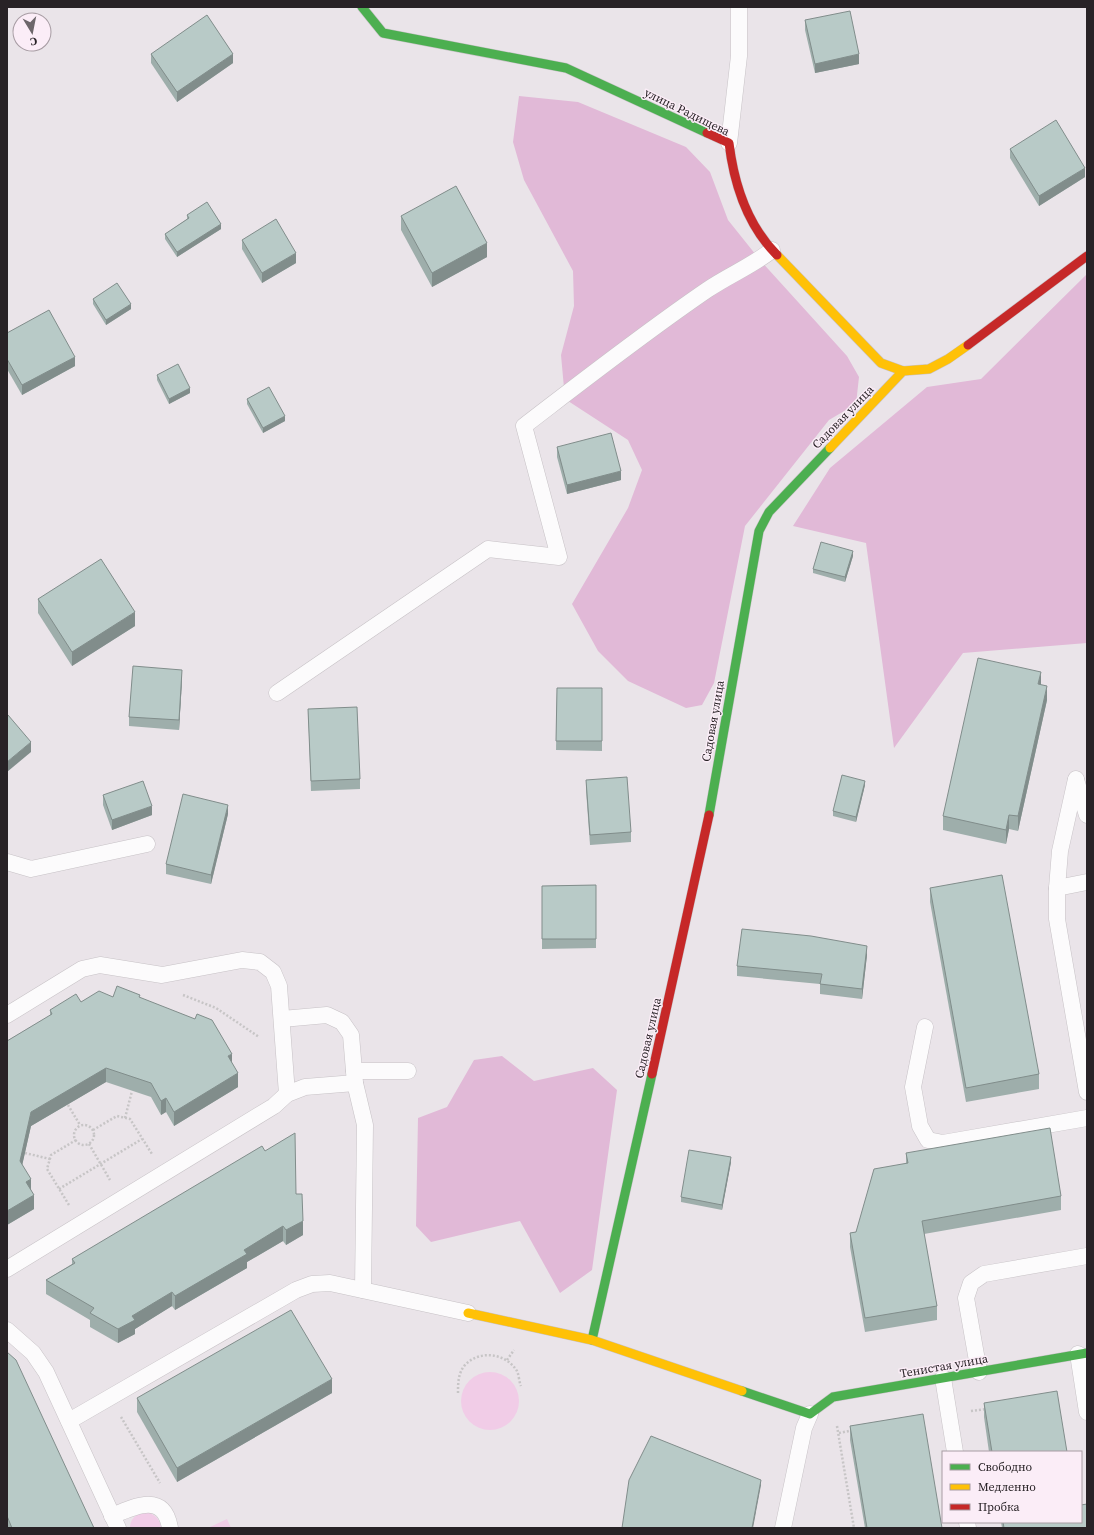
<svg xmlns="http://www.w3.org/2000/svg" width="1094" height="1535" font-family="'Source Serif 4',serif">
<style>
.green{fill:#f1cce7}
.forest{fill:#e1b9d7}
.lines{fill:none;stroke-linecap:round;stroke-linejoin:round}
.lane-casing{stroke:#c7c2c6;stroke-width:17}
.fast-casing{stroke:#c7c2c6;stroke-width:10}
.slow-casing{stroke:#c7c2c6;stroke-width:10}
.jam-casing{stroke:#c7c2c6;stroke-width:10}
.path{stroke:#c7c5c6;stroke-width:2.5;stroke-dasharray:2 2;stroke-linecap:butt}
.lane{stroke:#fcfbfc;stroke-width:16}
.fast{stroke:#4caf50;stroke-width:9}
.slow{stroke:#ffc107;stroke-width:9}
.jam{stroke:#c62828;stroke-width:9}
.wall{fill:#9eaeab}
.shaded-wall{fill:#818d8b}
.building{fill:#b8cac7;stroke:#818d8b}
.labels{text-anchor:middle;stroke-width:3;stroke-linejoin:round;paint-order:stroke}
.street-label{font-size:12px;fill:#282226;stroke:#fbedf7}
</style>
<rect width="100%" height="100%" fill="#eae4e9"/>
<g class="green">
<circle cx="490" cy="1401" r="29"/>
<path d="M148 1512C156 1516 160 1519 161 1528H130C130 1517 138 1513 148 1512Z"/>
<polygon points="227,1519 231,1528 208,1528"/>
</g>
<g class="forest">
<polygon points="519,96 578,102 686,147 710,172 728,220 760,260 847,356 859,377 856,404 829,420 745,526 714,683 702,705 686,708 628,681 598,651 572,604 628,508 642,470 628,440 565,399 561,355 574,306 573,271 524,180 513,142"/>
<polygon points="1087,274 1087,643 963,653 894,748 866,543 793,526 830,468 927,387 981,379"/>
<polygon points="502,1056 534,1081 593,1068 617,1090 592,1270 560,1293 520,1221 431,1242 416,1226 418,1118 447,1107 474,1060"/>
</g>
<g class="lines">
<defs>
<g id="lane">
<polyline points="729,143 739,56 739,7"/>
<path d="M277 693 488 549 559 557 524 426C584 380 644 333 707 290 729 275 752 266 772 250"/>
<polyline points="1076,779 1060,851 1057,888 1057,919 1087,1092"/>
<polyline points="1076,780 1087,815"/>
<polyline points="7,862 31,869 147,844"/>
<polyline points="1057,888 1087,882"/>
<polyline points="7,1015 82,969 100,965 162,975 242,960 260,962 273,972 279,986 287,1094"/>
<polyline points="282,1019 327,1015 342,1022 351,1035 355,1083 365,1125 363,1290"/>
<polyline points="925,1027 913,1087 920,1126 928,1140 943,1143 1087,1118"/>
<polyline points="354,1071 408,1071"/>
<polyline points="7,1269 274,1106 287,1094 305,1087 355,1083"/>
<polyline points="7,1330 33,1353 46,1372 118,1528"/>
<polyline points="1078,1354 1087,1412"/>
<polyline points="979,1372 966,1298 971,1283 984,1274 1087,1256"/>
<polyline points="943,1378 955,1452"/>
<polyline points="69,1421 296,1290 312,1284 330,1283 468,1313"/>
<path d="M112 1516C135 1506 164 1492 170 1528"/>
<polyline points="967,1522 968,1528"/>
<polyline points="783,1528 804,1428 810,1414"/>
</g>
<g id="fast">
<polyline points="362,7 383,33 566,68 707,133"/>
<polyline points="709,815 759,531 769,512 830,448"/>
<polyline points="592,1340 652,1074"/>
<polyline points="742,1391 810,1414 833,1397 1087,1353"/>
</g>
<g id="slow">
<polyline points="777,255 881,363 903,371"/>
<polyline points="830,448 903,371 929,369 948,359 968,345"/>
<polyline points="468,1313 592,1340 742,1391"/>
</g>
<g id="jam">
<path d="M707 133 729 143C734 184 747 225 777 255"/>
<polyline points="968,345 1087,256"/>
<polyline points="652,1074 709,815"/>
</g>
</defs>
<use href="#lane" class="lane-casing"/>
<use href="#fast" class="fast-casing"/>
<use href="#slow" class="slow-casing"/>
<use href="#jam" class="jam-casing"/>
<g class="path">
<polyline points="183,995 216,1008 259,1037"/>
<polyline points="68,1105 80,1125"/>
<polyline points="125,1118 132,1091"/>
<circle cx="84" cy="1135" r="10"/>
<polyline points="93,1130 117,1116 130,1119 152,1154"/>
<polyline points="89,1144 110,1180"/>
<polyline points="25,1153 50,1159"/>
<polyline points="59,1189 142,1139"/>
<polyline points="69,1205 47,1169 51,1155 76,1140"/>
<polyline points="507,1360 514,1350"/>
<path d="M458 1393C458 1383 458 1372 466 1364 480 1350 506 1353 517 1371 519 1375 519 1382 521 1386"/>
<polyline points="971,1411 986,1409"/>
<polyline points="121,1417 160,1483"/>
<polyline points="837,1426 854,1528"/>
<polyline points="839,1433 854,1430"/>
</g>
<use href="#lane" class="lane"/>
<use href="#fast" class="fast"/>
<use href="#slow" class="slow"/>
<use href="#jam" class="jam"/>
</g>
<g class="wall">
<polygon points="805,20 859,64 815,73 805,30"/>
<polygon points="151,54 233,63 177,102 151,63"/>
<polygon points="1010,149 1085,177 1039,206 1010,158"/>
<polygon points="187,215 221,229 177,257 165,239 165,234 187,219"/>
<polygon points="401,216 487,257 432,287 401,230"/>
<polygon points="242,240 296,263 262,283 242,249"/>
<polygon points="93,299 131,309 106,325 93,304"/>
<polygon points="7,333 75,366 22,395 7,369"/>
<polygon points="157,375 190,393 169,404 157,380"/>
<polygon points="247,399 285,421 263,433 247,404"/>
<polygon points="557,447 621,480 567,494 557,457"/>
<polygon points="853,556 845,582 813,573 813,569"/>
<polygon points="38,599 135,626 72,666 38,613"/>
<polygon points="182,680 179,730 129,726 129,717"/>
<polygon points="1041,685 1047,700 1018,831 1009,829 1006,844 943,830 943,816"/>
<polygon points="557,688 602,688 602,751 556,750"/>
<polygon points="308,709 360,779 360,789 311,791"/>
<polygon points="586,780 631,832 631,842 590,845 586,790"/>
<polygon points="865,785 856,822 833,816 833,811"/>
<polygon points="103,795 152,815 112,830 103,805"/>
<polygon points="228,814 211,884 166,874 166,864"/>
<polygon points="596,885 596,948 542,949 542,886"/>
<polygon points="930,888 1039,1074 1039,1089 966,1102 930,902"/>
<polygon points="867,955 862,999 820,994 820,984 737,976 737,966"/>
<polygon points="113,997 140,998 232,1063 238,1087 174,1126 166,1112 161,1115 151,1097 106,1082 31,1126 22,1165 31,1189 34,1209 7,1225 7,1041 50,1016 50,1010 81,1002"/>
<polygon points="265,1151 296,1194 303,1235 286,1245 283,1241 247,1262 247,1268 175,1310 172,1306 135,1329 135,1334 118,1343 90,1327 90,1320 46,1294 46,1280 72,1264 72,1259"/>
<polygon points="906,1153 1061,1196 1061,1210 924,1234 937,1306 937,1320 865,1332 850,1247 850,1233 856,1232 906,1163"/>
<polygon points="731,1162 722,1210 681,1202 681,1197"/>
<polygon points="7,1352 94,1528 7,1528"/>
<polygon points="332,1393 177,1482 137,1412 137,1398"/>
<polygon points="984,1403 1067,1452 989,1452 984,1417"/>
<polygon points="850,1426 942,1528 865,1528 850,1440"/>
<polygon points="1001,1522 1081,1522 1087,1528 1002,1528"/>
</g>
<g class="shaded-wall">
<polygon points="233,54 233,63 177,102 177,92"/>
<polygon points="859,54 859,64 815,73 815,64"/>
<polygon points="1085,168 1085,177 1039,206 1039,196"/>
<polygon points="221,224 221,229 177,257 177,252"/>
<polygon points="487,243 487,257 432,287 432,273"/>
<polygon points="296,253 296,263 262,283 262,273"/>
<polygon points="131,304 131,309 106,325 106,320"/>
<polygon points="75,357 75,366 22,395 22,385"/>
<polygon points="190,388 190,393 169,404 169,399"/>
<polygon points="285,416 285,421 263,433 263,428"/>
<polygon points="621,471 621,480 567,494 567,485"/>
<polygon points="853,551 853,556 845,582 845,577"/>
<polygon points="135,612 135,626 72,666 72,652"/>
<polygon points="182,670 182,680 179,730 179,720"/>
<polygon points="1041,672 1041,686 1038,684"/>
<polygon points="1047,686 1047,700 1018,831 1018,816"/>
<polygon points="31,742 31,752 7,772 7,762"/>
<polygon points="865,781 865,785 856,822 856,817"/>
<polygon points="228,805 228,814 211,884 211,875"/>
<polygon points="152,806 152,815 112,830 112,820"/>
<polygon points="1009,815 1009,829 1006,844 1006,830"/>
<polygon points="867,946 867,955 862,999 862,989"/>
<polygon points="232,1054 232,1068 228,1056"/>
<polygon points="106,1068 106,1082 31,1126 20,1175 20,1161 31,1112"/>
<polygon points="238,1073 238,1087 174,1126 174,1112"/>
<polygon points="166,1098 166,1112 161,1115 161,1101"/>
<polygon points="731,1157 731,1162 722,1210 722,1205"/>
<polygon points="31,1179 31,1193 26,1182"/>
<polygon points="34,1195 34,1209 7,1225 7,1211"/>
<polygon points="303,1221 303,1235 286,1245 286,1230"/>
<polygon points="283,1226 283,1241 247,1262 247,1268 175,1310 175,1296 244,1250"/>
<polygon points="172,1292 172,1306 135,1329 135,1334 118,1343 118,1329 132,1316"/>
<polygon points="332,1379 332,1393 177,1482 177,1468"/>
<polygon points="761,1480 761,1485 753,1528 752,1528"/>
</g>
<g class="building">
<polygon points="850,11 859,54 815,64 805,20"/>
<polygon points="207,15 233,54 177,92 151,54"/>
<polygon points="1056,120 1085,168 1039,196 1010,149"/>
<polygon points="456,186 487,243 432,273 401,216"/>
<polygon points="207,202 221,224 177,252 165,234 189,218 187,215"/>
<polygon points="276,219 296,253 262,273 242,240"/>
<polygon points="117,283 131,304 106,320 93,299"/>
<polygon points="49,310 75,357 22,385 7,359 7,333"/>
<polygon points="178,364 190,388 169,399 157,375"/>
<polygon points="269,387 285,416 263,428 247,399"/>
<polygon points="611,433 621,471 567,485 557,447"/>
<polygon points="821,542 853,551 845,577 813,569"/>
<polygon points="101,559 135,612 72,652 38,599"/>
<polygon points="978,658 1041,672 1038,684 1047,686 1018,816 1009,815 1006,830 943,816"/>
<polygon points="133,666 182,670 179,720 129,717"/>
<polygon points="557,688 602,688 602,741 556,741"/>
<polygon points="357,707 360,779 311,781 308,709"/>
<polygon points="7,715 8,715 31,742 7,762"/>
<polygon points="842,775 865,781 856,817 833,811"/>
<polygon points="627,777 631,832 590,835 586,780"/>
<polygon points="143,781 152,806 112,820 103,795"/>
<polygon points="183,794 228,805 211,875 166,864"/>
<polygon points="1002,875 1039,1074 966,1088 930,888"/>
<polygon points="596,885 596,939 542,939 542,886"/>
<polygon points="742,929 811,936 867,946 862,989 820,984 822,974 737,966"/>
<polygon points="117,986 140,995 139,997 195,1019 197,1014 212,1020 232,1054 228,1056 238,1073 174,1112 166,1098 161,1101 151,1083 106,1068 31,1112 20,1161 31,1179 26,1182 34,1195 7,1211 7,1041 52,1014 50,1010 76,994 81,1002 99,991 113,997"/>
<polygon points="1050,1128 1061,1196 922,1221 937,1306 865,1318 850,1233 856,1232 874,1169 908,1163 906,1153"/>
<polygon points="295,1133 296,1194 302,1194 303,1221 286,1230 283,1226 244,1250 247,1254 175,1296 172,1292 132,1316 135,1320 118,1329 90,1313 94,1308 46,1280 75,1263 72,1259 262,1146 265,1151"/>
<polygon points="689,1150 731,1157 722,1205 681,1197"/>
<polygon points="291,1310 332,1379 177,1468 137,1398"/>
<polygon points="7,1352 16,1360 94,1528 12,1528 7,1516"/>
<polygon points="1057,1391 1067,1452 992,1452 984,1403"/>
<polygon points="923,1414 942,1528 867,1528 850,1426"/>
<polygon points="651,1436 761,1480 752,1528 622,1528 629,1480"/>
<polygon points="1087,1504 1087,1528 1004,1528 1003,1522 1081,1522 1081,1505"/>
</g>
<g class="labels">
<g class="street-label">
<text transform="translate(687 112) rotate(26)" y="4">улица Радищева</text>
<text transform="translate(843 417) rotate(-46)" y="4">Садовая улица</text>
<text transform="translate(713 721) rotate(-80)" y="4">Садовая улица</text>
<text transform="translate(648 1038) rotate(-77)" y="4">Садовая улица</text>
<text transform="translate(944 1366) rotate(-10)" y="4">Тенистая улица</text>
</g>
</g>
<rect width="1094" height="1535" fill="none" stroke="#282226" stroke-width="16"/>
<rect x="942" y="1451" width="140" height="72" fill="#fbedf7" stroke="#a79ca3"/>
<rect x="950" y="1464" width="20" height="6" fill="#4caf50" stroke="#a79ca3"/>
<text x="978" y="1471" font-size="12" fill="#282226">Свободно</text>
<rect x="950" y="1484" width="20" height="6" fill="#ffc107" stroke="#a79ca3"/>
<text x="978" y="1491" font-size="12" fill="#282226">Медленно</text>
<rect x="950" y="1504" width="20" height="6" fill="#c62828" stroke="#a79ca3"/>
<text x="978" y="1511" font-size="12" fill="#282226">Пробка</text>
<g transform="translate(32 32) rotate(170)"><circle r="19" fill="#fbedf7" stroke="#a79ca3"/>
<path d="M0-3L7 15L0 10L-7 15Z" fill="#6c666a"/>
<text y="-6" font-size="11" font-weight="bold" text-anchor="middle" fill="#282226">С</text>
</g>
</svg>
